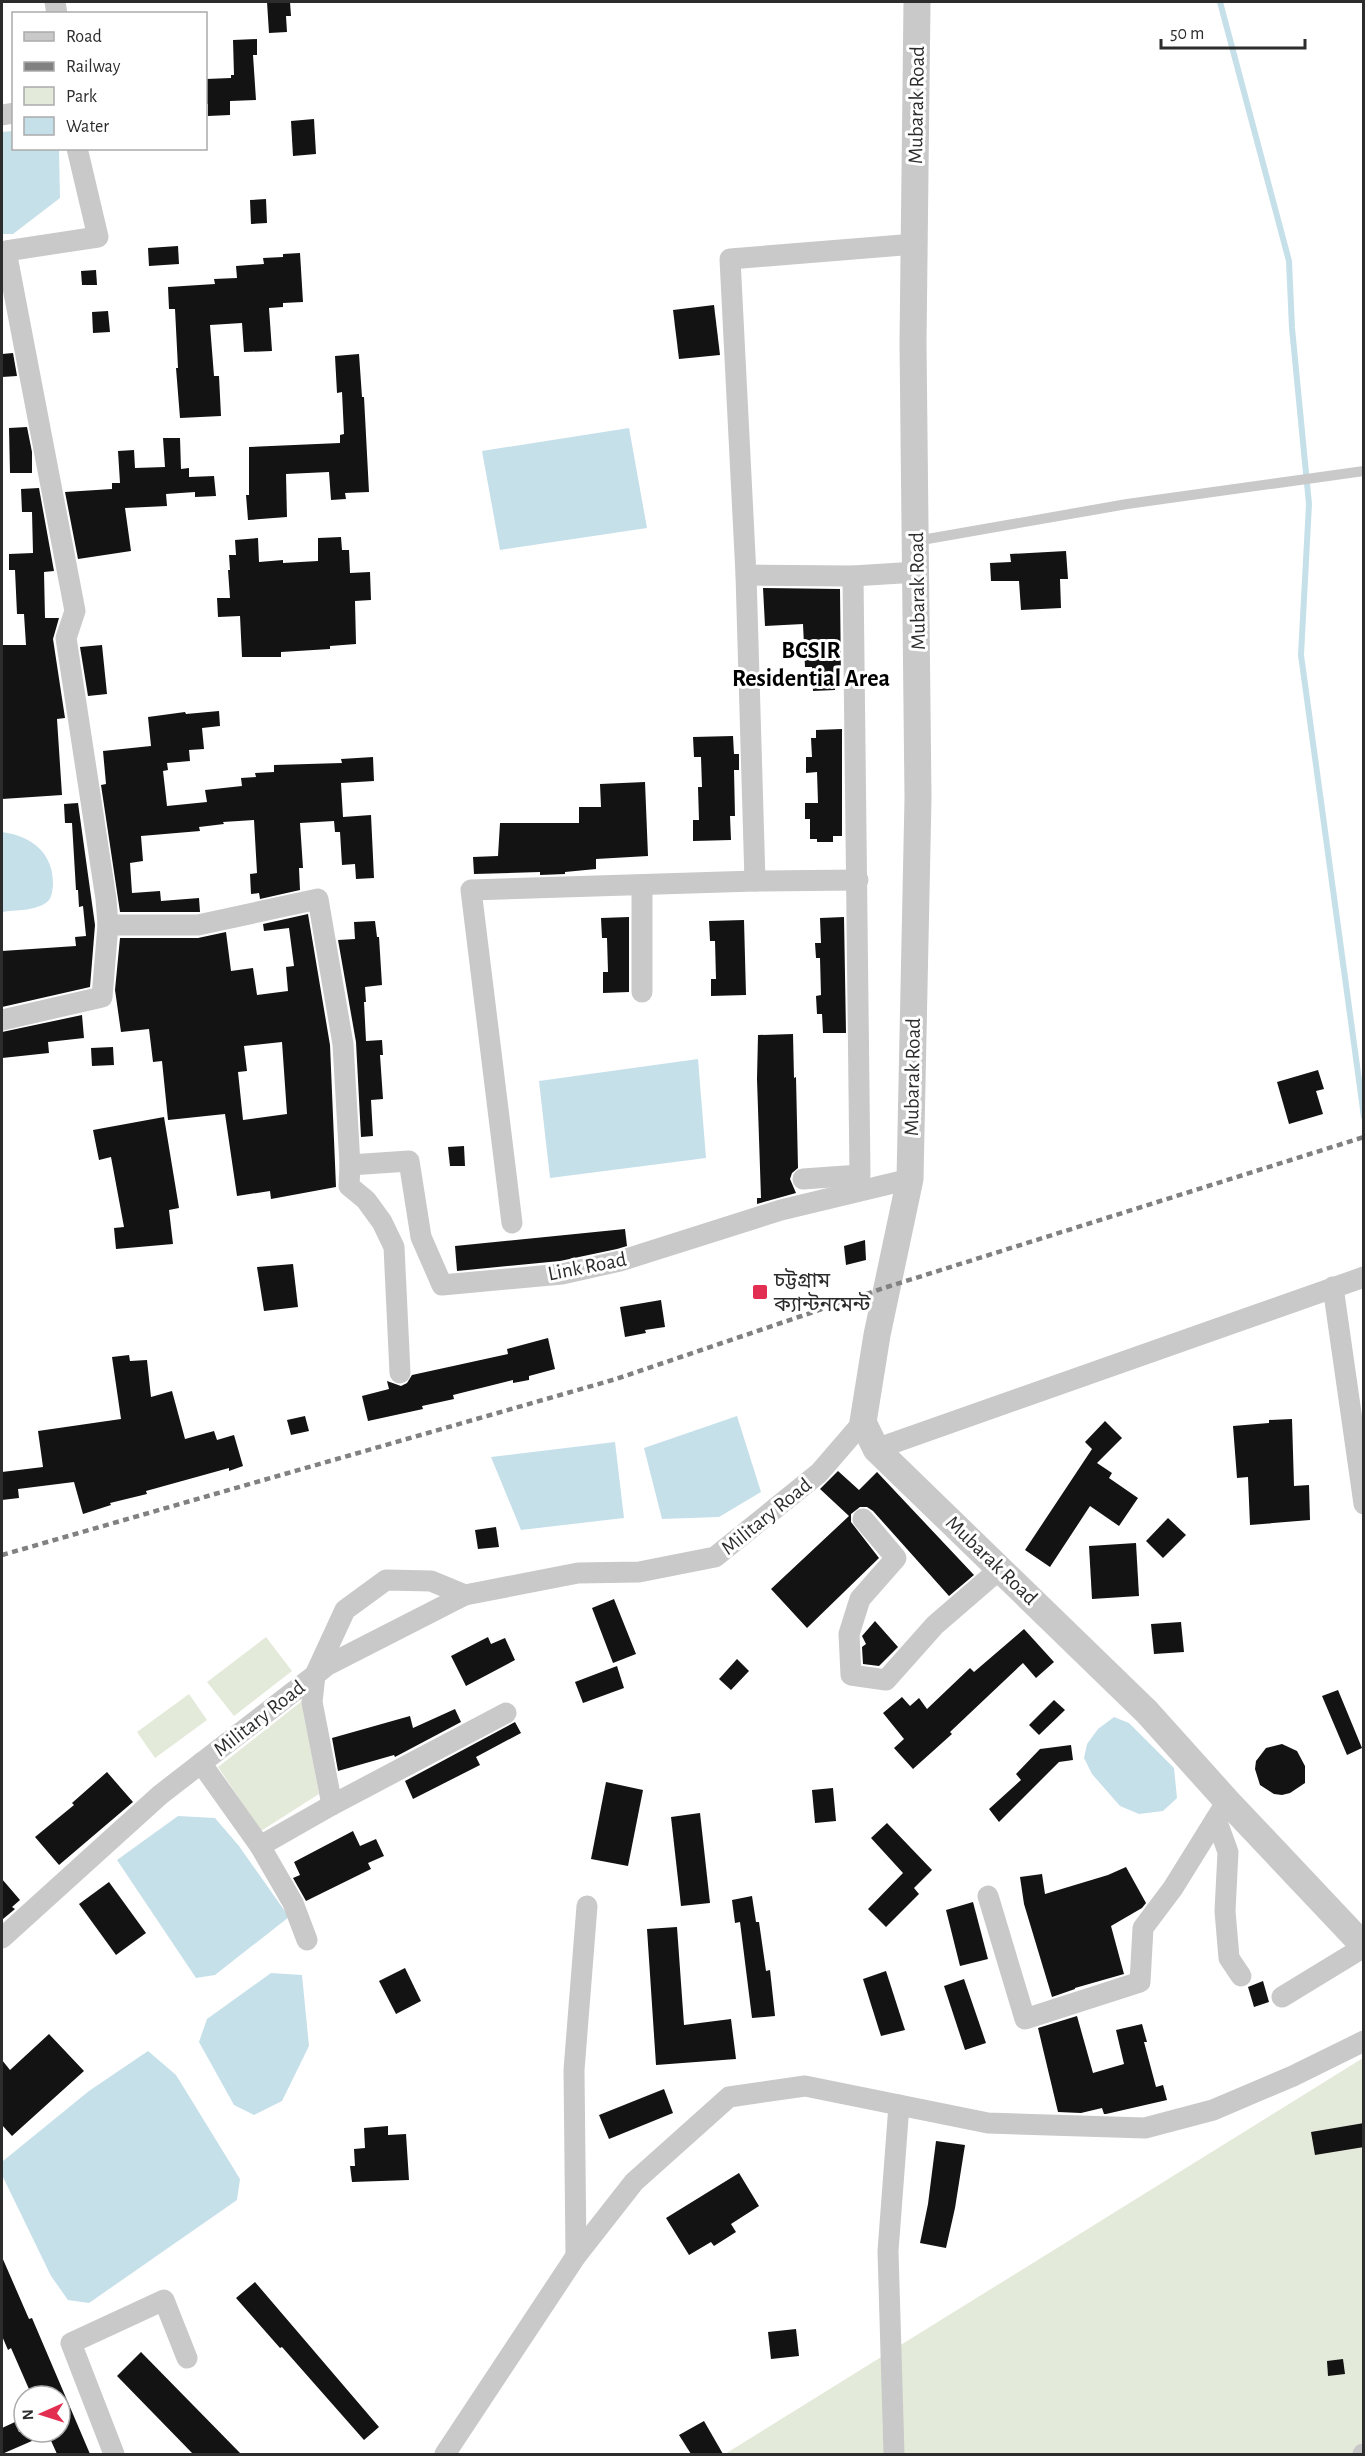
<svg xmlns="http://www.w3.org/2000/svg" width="1365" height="2456" font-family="'Alegreya Sans','Noto Sans Bengali',sans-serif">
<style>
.green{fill:#e4eada}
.water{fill:#c6e0ea}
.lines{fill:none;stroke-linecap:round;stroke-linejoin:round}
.stream{stroke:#c6e0ea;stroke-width:6}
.building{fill:#131313;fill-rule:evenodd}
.service{stroke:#c9c9c9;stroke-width:10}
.minor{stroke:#c9c9c9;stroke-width:21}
.tertiary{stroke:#c9c9c9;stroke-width:27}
.rail{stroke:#818181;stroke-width:4.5;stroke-dasharray:6 4.5;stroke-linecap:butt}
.poi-dot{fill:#e22f51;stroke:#fff;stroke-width:2}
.labels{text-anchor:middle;stroke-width:6;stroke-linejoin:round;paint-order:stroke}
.street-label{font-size:21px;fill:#2c2c2c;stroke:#fff}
.poi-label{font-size:21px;fill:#2c2c2c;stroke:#fff;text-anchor:start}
.quarter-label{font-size:24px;font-weight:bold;fill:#000;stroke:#fff}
</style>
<rect width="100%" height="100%" fill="#fff"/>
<g class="green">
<polygon points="266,1637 292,1671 234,1716 207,1682"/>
<polygon points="189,1694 207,1720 155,1758 137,1732"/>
<polygon points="302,1701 319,1794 261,1831 218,1767"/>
<polygon points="1363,2058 1363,2454 725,2454"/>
</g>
<g class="water">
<polygon points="13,131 14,148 59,149 60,198 13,234 2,234 2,132"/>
<polygon points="629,428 647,528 500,550 482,451"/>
<path d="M2 832C32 836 54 853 53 886 52 892 52 898 47 902 36 911 15 910 2 912Z"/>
<polygon points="698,1059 706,1158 550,1178 539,1081"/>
<polygon points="737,1416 761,1492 719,1517 662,1519 644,1448"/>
<polygon points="615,1442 624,1518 521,1530 491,1457"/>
<polygon points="1114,1717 1129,1723 1174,1768 1177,1798 1163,1811 1139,1814 1120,1806 1092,1774 1084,1758 1087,1744 1098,1729"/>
<polygon points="178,1816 215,1818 239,1846 289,1917 215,1975 196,1978 117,1860"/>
<polygon points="271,1973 302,1975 309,2046 282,2101 254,2115 234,2105 199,2042 207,2019"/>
<polygon points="148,2051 176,2075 240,2179 237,2200 89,2303 68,2300 51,2276 3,2177 3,2161 89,2091"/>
</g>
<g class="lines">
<polyline class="stream" points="1220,2 1289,261 1292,328 1309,504 1301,655 1364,1117"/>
</g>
<g class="building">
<polygon points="267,2 290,2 291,16 286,16 287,32 269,33"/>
<polygon points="257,39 257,55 253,55 256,100 230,101 230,115 208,116 208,104 206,104 206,79 231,78 231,75 234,75 233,40"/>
<polygon points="314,119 316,154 293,156 291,121"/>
<polygon points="266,199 267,223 251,224 250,200"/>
<polygon points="178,246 179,264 149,266 148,248"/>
<polygon points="300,253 303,302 283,303 283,307 269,308 272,351 244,352 242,323 210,325 214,376 219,376 221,416 180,418 176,368 178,368 175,309 169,309 168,287 215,284 214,279 237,278 236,266 264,264 263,258 283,257 283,254"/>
<polygon points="96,270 97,285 82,285 81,271"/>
<polygon points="714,305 720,355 679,359 673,310"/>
<polygon points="108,311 110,332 93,333 92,312"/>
<polygon points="13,353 17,376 2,377 2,354"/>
<polygon points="359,354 362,397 364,397 369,492 345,493 346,499 331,500 329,472 286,474 287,517 248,520 246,495 249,495 249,447 340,443 340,435 344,434 342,392 337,393 335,356"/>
<polygon points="27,427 32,452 32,473 10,473 9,428"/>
<polygon points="163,438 180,438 181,469 189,468 189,477 214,476 216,496 195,497 195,492 166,494 167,506 125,508 131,551 78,559 65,492 112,489 112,483 120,483 118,451 134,450 135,468 165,467"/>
<polygon points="39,488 54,571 44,572 45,618 59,618 53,639 65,718 57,719 62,795 2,799 2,645 26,645 24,614 17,614 15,570 9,570 9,554 33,553 32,512 22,512 21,489"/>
<polygon points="341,537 342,550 349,550 350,573 370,572 371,600 355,601 356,644 330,646 330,649 281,652 281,657 242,657 240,616 218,617 217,598 230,598 228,570 230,570 229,555 236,555 235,540 258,538 259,562 283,560 283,563 318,561 318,538"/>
<polygon points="1066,551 1068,579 1060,579 1061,608 1021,610 1019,581 991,581 990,563 1011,562 1010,554"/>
<polygon points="763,588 840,589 841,682 835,683 835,690 813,691 812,667 805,667 803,624 765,626"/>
<polygon points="102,645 107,694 88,696 80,647"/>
<polygon points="219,711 220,726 202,728 204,749 189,750 190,761 167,763 168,770 163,771 167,806 207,802 205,790 242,786 241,778 256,777 255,773 274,772 274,765 342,763 341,759 373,757 374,781 341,783 343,817 371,815 374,878 356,879 355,864 342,865 340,832 335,832 334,821 300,823 303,868 299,868 300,890 260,899 259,893 251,894 250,874 257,873 254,820 223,822 224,824 199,827 200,831 141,836 143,861 130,863 132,893 160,891 161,901 199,898 200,912 120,912 101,785 106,784 103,751 151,746 148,717 185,712 186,714"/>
<polygon points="842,729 842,836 833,836 833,842 817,842 817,839 810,839 810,819 805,819 805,803 818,803 817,772 806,773 806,757 812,757 811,738 816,738 816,730"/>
<polygon points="733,736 734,754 739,754 739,770 734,770 735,816 730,816 731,840 693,841 693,820 699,820 698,787 702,787 701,757 694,757 693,737"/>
<polygon points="645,782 648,856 596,859 596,869 565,872 565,874 540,875 540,872 474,874 473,857 498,856 500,823 579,823 579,807 601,807 600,784"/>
<polygon points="78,803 95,925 90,987 2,1007 2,951 76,946 75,937 86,936 83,906 79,907 78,890 76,890 72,823 65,823 64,804"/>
<path d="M308 914 330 1045 336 1187 271 1199 270 1191 237 1196 225 1114 168 1120 162 1061 153 1062 149 1029 121 1032 115 990 120 938H198L226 932 231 971 253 968 257 995 288 991 286 967 294 966 289 928 264 931 263 924ZM282 1042 287 1114 243 1120 238 1072 247 1071 244 1046Z"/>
<polygon points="629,917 629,992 603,993 603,972 608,972 607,938 602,938 601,918"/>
<polygon points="844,917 846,1033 823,1033 822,1014 817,1014 816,996 821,995 820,958 816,958 815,943 821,943 820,918"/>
<polygon points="744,920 746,995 711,996 711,979 716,979 715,941 710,941 709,921"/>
<polygon points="375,921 377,937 379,937 382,985 365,987 366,1002 364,1002 366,1041 382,1040 383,1055 380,1055 383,1099 371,1100 373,1136 361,1137 356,1042 338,940 355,939 354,922"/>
<polygon points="82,1015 84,1038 48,1042 49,1053 2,1058 2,1032"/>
<polygon points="793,1034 794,1078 796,1077 798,1168 792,1173 790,1179 796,1193 757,1204 757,1198 761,1198 757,1079 758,1035"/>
<polygon points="113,1047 114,1065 92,1066 91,1048"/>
<polygon points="1318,1070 1324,1089 1316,1091 1323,1114 1289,1124 1277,1082"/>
<polygon points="164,1117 179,1208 169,1210 173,1244 116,1249 114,1228 124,1227 111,1157 99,1160 93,1130"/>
<polygon points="464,1146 465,1166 450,1166 448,1147"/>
<polygon points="625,1229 627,1246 617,1249 560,1261 457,1271 455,1246"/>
<polygon points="865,1240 866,1260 846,1265 844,1246"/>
<polygon points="293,1264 298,1307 264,1311 257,1267"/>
<polygon points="661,1300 665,1327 645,1330 646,1333 625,1337 620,1307"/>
<polygon points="548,1338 555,1369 529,1376 529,1380 513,1383 513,1380 453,1395 454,1399 422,1406 423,1409 368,1421 362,1396 389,1389 387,1381 401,1386 407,1383 412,1375 508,1354 507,1349"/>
<polygon points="129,1355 130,1361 147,1360 151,1397 172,1391 185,1439 214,1431 217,1440 234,1435 243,1466 229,1471 229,1468 146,1491 147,1494 110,1503 111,1505 83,1514 74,1482 18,1489 19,1498 2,1500 2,1472 43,1467 38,1431 121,1419 112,1357"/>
<polygon points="305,1416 309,1431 291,1435 287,1420"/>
<polygon points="1292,1419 1294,1486 1309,1485 1310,1520 1250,1525 1248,1477 1237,1478 1233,1426 1269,1423 1269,1420"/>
<polygon points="1105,1421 1122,1438 1097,1463 1112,1473 1109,1478 1138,1498 1119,1526 1090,1506 1050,1567 1025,1550 1092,1449 1085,1442"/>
<polygon points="838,1471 859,1490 877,1472 974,1575 949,1596 873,1511 867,1507 860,1507 851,1514 851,1522 879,1558 807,1628 771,1589 849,1516 820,1489"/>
<polygon points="1168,1518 1186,1535 1163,1558 1146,1541"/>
<polygon points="496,1527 499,1547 478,1549 475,1530"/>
<polygon points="1136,1543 1139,1596 1092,1599 1089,1546"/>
<polygon points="614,1599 636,1654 613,1663 592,1608"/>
<polygon points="875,1621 898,1647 879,1666 863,1664 862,1647 866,1644 862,1636"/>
<polygon points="1181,1622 1184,1652 1154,1654 1151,1624"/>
<polygon points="1024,1629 1054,1662 1036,1678 1023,1663 950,1732 952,1734 913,1769 894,1748 904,1739 883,1713 902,1697 910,1706 919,1698 927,1709 970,1668 974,1672"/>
<polygon points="488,1637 491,1644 505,1638 515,1660 466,1686 451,1656"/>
<polygon points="737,1659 749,1671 731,1690 719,1679"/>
<polygon points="617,1666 624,1688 583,1703 575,1682"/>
<polygon points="1338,1690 1362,1748 1347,1755 1322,1696"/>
<polygon points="1054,1700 1065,1710 1039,1735 1029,1725"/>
<polygon points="455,1709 461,1722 395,1757 394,1755 338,1771 332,1738 410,1716 413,1728"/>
<polygon points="515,1722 521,1733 476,1757 480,1765 413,1799 405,1781"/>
<polygon points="1282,1744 1297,1751 1305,1766 1305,1783 1290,1793 1282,1795 1274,1794 1260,1785 1255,1769 1256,1761 1266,1748"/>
<polygon points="1071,1745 1073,1760 1059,1762 999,1822 989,1809 1021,1780 1016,1774 1040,1749"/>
<polygon points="107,1772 133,1802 59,1865 35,1837 74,1805 72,1803"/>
<polygon points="606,1782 643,1790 628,1866 591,1859"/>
<polygon points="833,1788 836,1821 815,1823 812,1790"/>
<polygon points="700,1813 710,1903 681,1906 671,1817"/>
<polygon points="887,1823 932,1870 914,1888 919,1894 886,1927 868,1909 903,1873 871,1838"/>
<polygon points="353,1831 360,1846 376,1839 384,1856 368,1863 371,1869 306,1901 293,1878 300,1875 294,1862"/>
<polygon points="1126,1867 1146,1903 1142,1908 1111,1926 1124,1974 1075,1988 1075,1989 1052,1997 1024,1904 1020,1877 1042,1874 1045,1894 1108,1875"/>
<polygon points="2,1879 20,1900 12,1907 15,1909 3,1919 2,1916"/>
<polygon points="109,1882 146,1933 116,1955 79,1904"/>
<polygon points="752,1896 756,1922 759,1922 766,1971 770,1970 775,2016 752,2018 740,1922 735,1923 732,1900"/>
<polygon points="973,1902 988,1959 960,1966 946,1910"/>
<polygon points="677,1927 684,2025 731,2019 736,2059 656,2065 647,1929"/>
<polygon points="405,1968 421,2001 396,2014 379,1981"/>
<polygon points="886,1971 905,2030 881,2036 863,1979"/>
<polygon points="964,1979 986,2043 965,2050 944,1986"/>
<polygon points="1263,1981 1269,2002 1254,2007 1248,1987"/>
<polygon points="1077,2016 1093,2073 1124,2064 1116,2030 1142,2024 1147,2042 1144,2042 1156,2087 1163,2085 1167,2100 1106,2114 1104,2114 1102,2108 1081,2113 1058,2112 1038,2028"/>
<polygon points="49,2034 84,2071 12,2136 2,2125 2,2060 10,2070"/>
<polygon points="664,2089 673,2113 609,2139 599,2115"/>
<polygon points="1364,2123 1364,2147 1315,2155 1311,2132"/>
<polygon points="388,2126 388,2135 406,2134 409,2180 352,2182 350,2166 355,2166 354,2149 365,2148 364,2128"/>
<polygon points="936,2141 965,2145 955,2208 946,2248 920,2243 928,2204"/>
<polygon points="739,2173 759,2206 731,2224 736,2232 714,2246 711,2242 689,2255 666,2218"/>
<polygon points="2,2257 29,2319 32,2318 90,2454 57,2454 48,2434 2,2454 2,2428 15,2422 19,2432 60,2432 60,2396 32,2396 11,2348 8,2350 2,2336"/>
<polygon points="255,2282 379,2427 364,2440 282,2347 280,2348 236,2298"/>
<polygon points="796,2329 799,2356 771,2359 768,2332"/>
<polygon points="141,2352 241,2454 193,2454 117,2376"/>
<polygon points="1343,2359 1345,2374 1328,2376 1327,2361"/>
<polygon points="704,2421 723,2454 691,2454 679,2435"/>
</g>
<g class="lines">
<polyline class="service" points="916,541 1127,504 1364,471"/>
<g class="minor">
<polyline points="55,2 57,14"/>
<polyline points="2,115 14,113"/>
<polyline points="746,575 853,576 917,572"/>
<polyline points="755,881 746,575 730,259 915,244"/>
<polyline points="642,885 642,992"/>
<polyline points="108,925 198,925 318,899 343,1044 350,1165 349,1186 366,1200 382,1222 394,1247 400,1373"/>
<polyline points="2,1020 102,997 108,925 106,899 66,638 75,611 6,251 98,237 77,148"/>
<polyline points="350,1165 409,1161 421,1237 442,1285 562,1274 620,1261 781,1210 910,1179"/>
<polyline points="803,1179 860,1175 853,576"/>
<polyline points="512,1223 471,890 755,881 858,880"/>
<polyline points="1333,1287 1364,1504"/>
<polyline points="876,1449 1364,1277"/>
<polyline points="863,1519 896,1558 860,1599 849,1634 851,1675 886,1680 935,1625 1001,1568"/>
<polyline points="465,1595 326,1666 315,1675 312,1702 332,1805 506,1713"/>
<polyline points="201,1763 260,1846 332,1805"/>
<polyline points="1216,1819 1228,1852 1225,1911 1229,1958 1241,1976"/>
<polyline points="260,1846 293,1903 307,1940"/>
<polyline points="988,1896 1025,2019 1140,1982 1143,1928 1173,1888 1227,1801"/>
<polyline points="2,1938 160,1795 315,1675 345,1610 386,1580 431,1581 465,1595 578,1573 639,1572 715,1557 819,1473 863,1422"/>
<polyline points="1282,1997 1364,1947"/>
<polyline points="576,2256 574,2070 587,1906"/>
<polyline points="114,2454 71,2343 164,2300 187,2358"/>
<polyline points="445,2454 576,2256 634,2182 729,2097 805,2086 988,2123 1145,2128 1213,2110 1293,2076 1364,2041"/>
<polyline points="894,2454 888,2251 899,2105"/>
<polyline points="1363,2454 1364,2454"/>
</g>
<polyline class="tertiary" points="917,2 913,343 918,798 910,1179 877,1335 863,1422 876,1449 1147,1712 1227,1801 1364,1946"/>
<polyline class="rail" points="2,1555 616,1379 887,1287 1364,1137"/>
</g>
<rect class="poi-dot" x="752" y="1284" width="16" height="16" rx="3"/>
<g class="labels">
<g class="street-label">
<text transform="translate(916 105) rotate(-89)" y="7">Mubarak Road</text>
<text transform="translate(917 591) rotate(-91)" y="7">Mubarak Road</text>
<text transform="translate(912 1077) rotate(-89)" y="7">Mubarak Road</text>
<text transform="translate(587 1266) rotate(-11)" y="7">Link Road</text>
<text transform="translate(766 1516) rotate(-39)" y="7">Military Road</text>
<text transform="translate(992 1560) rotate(44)" y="7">Mubarak Road</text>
<text transform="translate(259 1718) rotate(-38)" y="7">Military Road</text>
</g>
<g class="poi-label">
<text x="774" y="1287">চট্টগ্রাম<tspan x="774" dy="24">ক্যান্টনমেন্ট</tspan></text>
</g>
<g class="quarter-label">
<text x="811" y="658">BCSIR<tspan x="811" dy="28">Residential Area</tspan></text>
</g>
</g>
<rect width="1365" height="2456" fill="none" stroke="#2c2c2c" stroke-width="6"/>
<rect x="12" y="12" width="195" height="138" fill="#ffffff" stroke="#ababab" stroke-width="1.5"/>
<rect x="24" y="32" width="30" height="9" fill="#c9c9c9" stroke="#ababab" stroke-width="1.5"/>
<text x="66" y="42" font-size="18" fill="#2c2c2c">Road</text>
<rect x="24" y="62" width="30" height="9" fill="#818181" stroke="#ababab" stroke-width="1.5"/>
<text x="66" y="72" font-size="18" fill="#2c2c2c">Railway</text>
<rect x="24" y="87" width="30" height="18" fill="#e4eada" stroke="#ababab" stroke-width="1.5"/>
<text x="66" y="102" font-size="18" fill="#2c2c2c">Park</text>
<rect x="24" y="117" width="30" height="18" fill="#c6e0ea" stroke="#ababab" stroke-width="1.5"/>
<text x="66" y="132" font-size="18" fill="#2c2c2c">Water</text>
<g transform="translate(42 2414) rotate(267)"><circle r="28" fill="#ffffff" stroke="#ababab" stroke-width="1.5"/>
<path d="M0-4.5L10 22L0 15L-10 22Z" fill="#e22f51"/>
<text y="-9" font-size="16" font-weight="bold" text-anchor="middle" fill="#2c2c2c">N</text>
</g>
<path d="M1161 39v9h144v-9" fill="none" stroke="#2c2c2c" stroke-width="3"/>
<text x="1170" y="39" font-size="18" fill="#2c2c2c" stroke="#ffffff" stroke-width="4.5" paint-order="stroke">50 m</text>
</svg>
